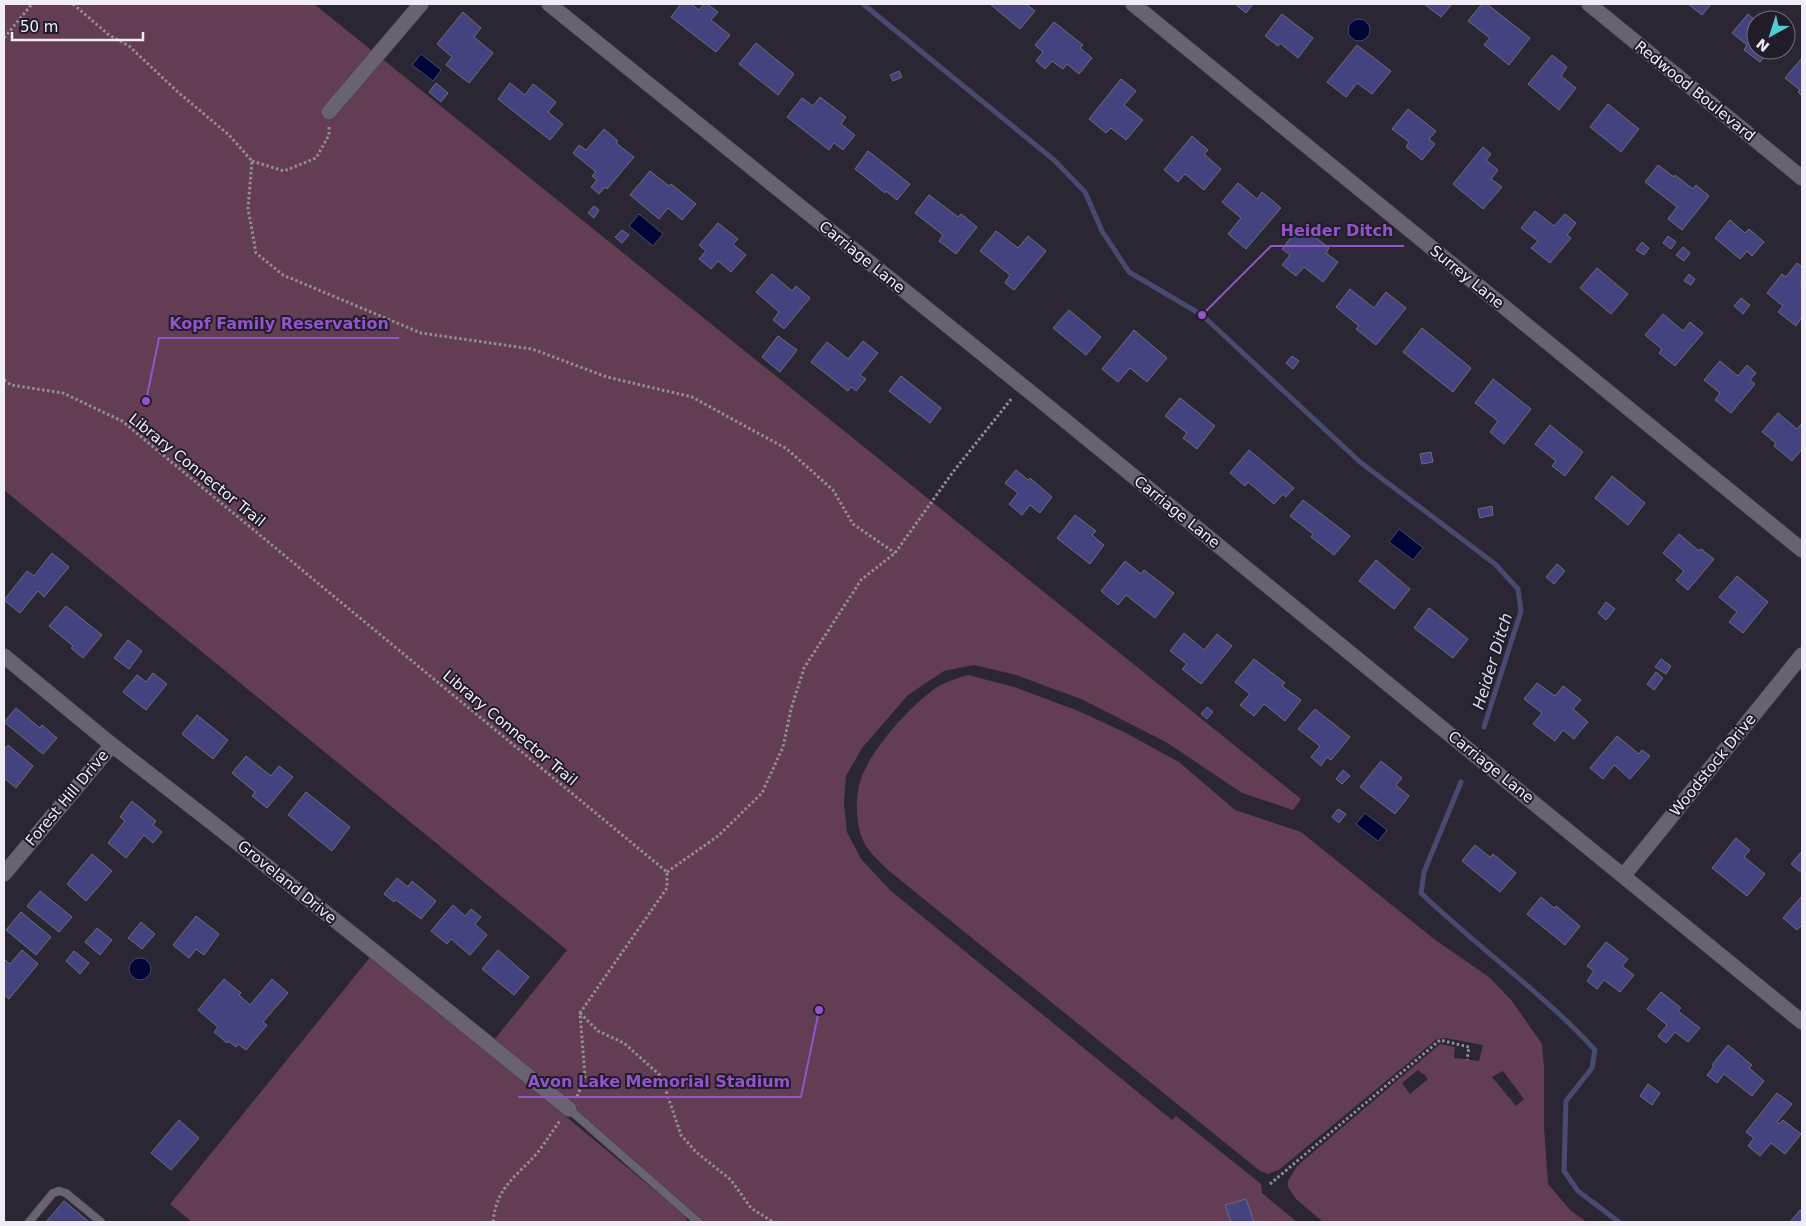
<svg xmlns="http://www.w3.org/2000/svg" width="1806" height="1226" font-family="'DejaVu Sans',sans-serif">
<style>
.green{fill:#633d53;fill-rule:evenodd}
.water{fill:#000437;stroke:#484a70}
.lines{fill:none;stroke-linecap:round;stroke-linejoin:round}
.stream{stroke:#484a70;stroke-width:5}
.building{fill:#44427f;stroke:#6c6d7c}
.lane-casing{stroke:#45404a;stroke-width:9}
.street-casing{stroke:#45404a;stroke-width:16}
.path{stroke:#928e98;stroke-width:3;stroke-dasharray:2.5 2.5;stroke-linecap:butt}
.lane{stroke:#686271;stroke-width:8}
.street{stroke:#686271;stroke-width:15}
.labels{text-anchor:middle;stroke-width:4;stroke-linejoin:round;paint-order:stroke}
.street-label{font-size:15px;fill:#f1edf6;stroke:#211c29}
.water-label{font-size:16px;font-style:italic;fill:#d3dcee;stroke:#211c29}
.leader{fill:none;stroke:#9353ca;stroke-width:2}
.callout-dot{fill:#9353ca;stroke:#211c29;stroke-width:2}
.callout-label{font-size:16px;text-anchor:middle;font-weight:bold;fill:#9353ca;stroke:#211c29;stroke-width:4;stroke-linejoin:round;paint-order:stroke}
</style>
<rect width="100%" height="100%" fill="#2b2633"/>
<g class="green">
<polygon points="4,4 314,4 1301,799 1293,810 1242,793 1166,742 1081,699 1016,675 974,665 944,671 908,695 862,748 846,776 844,803 847,832 861,859 891,891 1172,1120 1176,1116 1261,1184 1262,1193 1297,1222 698,1222 489,1046 567,950 4,490"/>
<path d="M968 675 1014 687 1076 710 1124 732 1179 762 1235 810 1301 832 1434 939 1489 977 1512 1001 1542 1044 1544 1068V1127L1548 1184 1570 1210 1587 1222H1323L1296 1199 1288 1187V1181L1297 1166 1440 1044 1455 1047 1454 1058 1479 1061 1483 1045 1445 1038 1437 1039 1280 1169 1268 1174 1260 1171 888 870C879 861 867 851 862 838 856 822 855 798 860 782 868 752 913 702 939 686 948 681 958 678 968 675ZM1418 1070 1423 1074H1424L1428 1079 1410 1094 1402 1083ZM1503 1071 1524 1099 1516 1106 1492 1077Z"/>
<polygon points="372,955 682,1213 688,1222 192,1222 170,1204"/>
</g>
<g class="water">
<circle cx="1359" cy="30" r="11"/>
<polygon points="421,54 441,70 433,81 412,65"/>
<polygon points="639,214 663,234 653,246 629,226"/>
<polygon points="1399,529 1423,548 1413,560 1389,542"/>
<polygon points="1365,813 1387,830 1378,841 1356,824"/>
<circle cx="140" cy="969" r="11"/>
</g>
<g class="lines">
<g class="stream">
<polyline points="863,4 1054,160 1085,192 1102,231 1129,272 1202,315 1360,462 1495,564 1518,589 1521,611 1484,727"/>
<path d="M1461 782 1424 872 1421 893C1477 947 1542 992 1595 1050L1592 1068 1566 1101 1564 1171 1578 1191 1619 1222"/>
</g>
</g>
<g class="building">
<polygon points="681,4 691,4 699,10 704,4 707,4 718,12 711,20 730,35 716,52 671,17"/>
<polygon points="990,4 1026,4 1035,11 1020,29"/>
<polygon points="1235,4 1253,4 1246,13"/>
<polygon points="1424,4 1452,4 1441,17"/>
<polygon points="1482,4 1487,4 1530,38 1509,65 1484,45 1490,38 1468,21"/>
<polygon points="1688,4 1711,4 1702,15"/>
<polygon points="463,12 481,28 474,37 493,53 469,83 446,65 452,57 437,44"/>
<polygon points="1282,14 1313,38 1298,58 1280,43 1278,46 1265,36"/>
<polygon points="1748,14 1756,21 1756,50 1770,50 1760,62 1744,50 1747,45 1732,33"/>
<polygon points="1054,22 1083,45 1080,48 1092,58 1079,74 1067,64 1063,69 1052,61 1045,69 1036,61 1043,52 1035,45"/>
<polygon points="756,43 794,74 778,95 739,64"/>
<polygon points="1357,45 1391,71 1372,94 1357,83 1346,97 1327,82"/>
<polygon points="1552,55 1567,67 1561,76 1576,88 1559,110 1528,84"/>
<polygon points="1802,58 1802,96 1798,92 1800,90 1785,78"/>
<polygon points="899,71 902,77 893,81 890,75"/>
<polygon points="1121,79 1136,91 1124,105 1143,120 1126,140 1111,128 1106,133 1089,119"/>
<polygon points="436,83 448,93 441,102 429,92"/>
<polygon points="510,83 525,95 533,84 556,102 548,112 563,124 550,140 498,99"/>
<polygon points="820,97 846,117 841,124 855,135 843,150 834,143 829,150 787,117 802,98 813,106"/>
<polygon points="1608,104 1639,129 1621,152 1590,127"/>
<polygon points="1408,109 1436,131 1429,139 1435,144 1422,160 1406,147 1409,142 1392,129"/>
<polygon points="604,129 618,141 616,143 634,157 607,189 605,187 599,194 591,187 597,180 592,176 596,172 573,153 579,145 586,150"/>
<polygon points="1192,136 1208,150 1204,154 1221,169 1204,190 1185,174 1178,182 1164,170"/>
<polygon points="1483,147 1491,154 1486,160 1498,170 1491,179 1502,187 1483,209 1453,184"/>
<polygon points="868,151 910,184 897,200 886,191 885,193 855,169"/>
<polygon points="1658,165 1674,177 1675,175 1693,189 1696,185 1709,196 1682,230 1668,219 1677,207 1645,182"/>
<polygon points="650,171 669,186 671,184 696,204 682,220 668,208 659,219 630,195"/>
<polygon points="1238,183 1257,199 1262,192 1281,208 1246,249 1228,234 1241,218 1222,202"/>
<polygon points="929,195 958,217 961,214 977,227 956,254 939,241 943,235 915,213"/>
<polygon points="594,206 599,210 594,218 588,213"/>
<polygon points="1535,211 1554,226 1565,214 1576,223 1567,235 1571,238 1550,263 1531,248 1538,241 1521,228"/>
<polygon points="1730,220 1745,233 1749,229 1764,242 1752,256 1747,251 1740,259 1715,238"/>
<polygon points="718,223 738,239 733,244 746,255 731,272 718,261 711,269 699,259 706,251 699,245"/>
<polygon points="1300,225 1329,248 1326,253 1338,262 1323,282 1304,267 1296,276 1282,265 1290,255 1282,249"/>
<polygon points="622,230 629,235 622,243 615,237"/>
<polygon points="996,231 1018,248 1028,236 1046,251 1014,290 1005,283 1010,275 980,251"/>
<polygon points="1668,236 1676,242 1671,249 1663,243"/>
<polygon points="1642,242 1649,248 1644,255 1636,250"/>
<polygon points="1683,247 1690,253 1684,261 1676,255"/>
<polygon points="1797,263 1802,267 1801,289 1802,290 1802,317 1796,326 1778,312 1783,306 1767,293 1782,274 1786,277"/>
<polygon points="1597,268 1628,294 1611,314 1580,288"/>
<polygon points="772,274 792,291 796,286 810,298 784,329 773,320 779,312 756,292"/>
<polygon points="1689,274 1695,279 1691,285 1684,281"/>
<polygon points="1350,289 1374,308 1386,292 1406,308 1376,345 1356,329 1359,326 1336,307"/>
<polygon points="1741,298 1750,305 1743,314 1734,306"/>
<polygon points="1069,310 1101,337 1086,355 1053,328"/>
<polygon points="1663,314 1683,331 1690,322 1703,333 1675,366 1659,353 1662,349 1645,335"/>
<polygon points="1422,328 1471,368 1453,392 1403,352"/>
<polygon points="1134,330 1167,358 1147,382 1130,368 1118,382 1102,369"/>
<polygon points="778,336 797,350 780,372 762,357"/>
<polygon points="863,341 878,353 860,375 866,379 856,391 851,387 848,391 811,362 827,342 848,359"/>
<polygon points="1292,356 1299,361 1293,369 1286,363"/>
<polygon points="1720,361 1738,376 1747,365 1756,373 1750,380 1755,384 1731,413 1715,400 1720,393 1704,380"/>
<polygon points="901,376 941,408 930,423 889,391"/>
<polygon points="1493,379 1531,409 1504,444 1490,432 1498,421 1475,403"/>
<polygon points="1180,398 1215,426 1197,449 1183,438 1187,433 1165,416"/>
<polygon points="1778,413 1797,429 1802,423 1802,449 1792,461 1774,446 1776,443 1762,432"/>
<polygon points="1550,425 1583,452 1565,476 1552,466 1556,461 1535,444"/>
<polygon points="1249,450 1294,488 1286,497 1283,494 1274,504 1248,482 1245,486 1230,473"/>
<polygon points="1431,452 1433,462 1422,464 1420,454"/>
<polygon points="1016,470 1028,480 1030,478 1052,497 1040,513 1030,505 1022,515 1009,504 1018,493 1005,483"/>
<polygon points="1612,476 1645,503 1628,525 1595,498"/>
<polygon points="1303,500 1350,536 1334,555 1311,537 1313,534 1290,516"/>
<polygon points="1492,506 1493,515 1480,518 1478,509"/>
<polygon points="1075,515 1096,531 1092,535 1104,545 1090,564 1057,538"/>
<polygon points="1679,534 1699,551 1701,549 1714,559 1688,590 1676,580 1684,571 1663,553"/>
<polygon points="52,553 69,567 44,597 38,591 20,613 4,600 27,571 34,576"/>
<polygon points="1376,560 1410,589 1394,609 1359,581"/>
<polygon points="1125,561 1141,574 1144,570 1174,593 1155,618 1126,595 1118,605 1101,591"/>
<polygon points="1557,564 1565,571 1554,584 1546,577"/>
<polygon points="1737,576 1768,602 1743,633 1729,622 1737,612 1719,597"/>
<polygon points="1606,602 1615,609 1606,620 1598,613"/>
<polygon points="66,606 102,635 83,658 71,648 73,646 49,626"/>
<polygon points="1429,608 1468,639 1453,658 1414,628"/>
<polygon points="1184,633 1204,650 1217,634 1232,646 1201,684 1182,669 1187,664 1170,651"/>
<polygon points="128,640 142,651 129,669 114,658"/>
<polygon points="1254,659 1285,683 1282,686 1301,700 1285,721 1264,704 1254,716 1240,705 1250,694 1235,682"/>
<polygon points="1661,659 1671,666 1666,674 1655,667"/>
<polygon points="1656,672 1663,678 1654,690 1647,684"/>
<polygon points="153,673 167,684 146,710 123,692 137,675 146,682"/>
<polygon points="1537,683 1555,696 1563,686 1581,700 1573,709 1588,722 1574,739 1563,730 1555,741 1533,724 1542,713 1524,699"/>
<polygon points="1207,707 1213,712 1207,719 1201,714"/>
<polygon points="16,708 40,728 42,725 57,738 43,754 4,722"/>
<polygon points="1315,709 1350,737 1331,760 1327,757 1321,766 1311,757 1320,746 1298,729"/>
<polygon points="197,715 228,740 213,759 182,734"/>
<polygon points="1617,736 1639,754 1642,750 1650,756 1630,779 1614,765 1603,779 1590,768"/>
<polygon points="8,745 33,766 16,788 4,778 4,750"/>
<polygon points="246,756 271,776 279,766 293,777 267,808 252,796 255,792 232,773"/>
<polygon points="1381,761 1402,778 1396,785 1409,796 1395,814 1360,787"/>
<polygon points="1343,770 1350,776 1342,784 1336,779"/>
<polygon points="306,792 350,827 332,851 288,815"/>
<polygon points="132,801 156,821 153,825 162,832 153,843 144,835 126,858 108,843 125,821 120,817"/>
<polygon points="1338,809 1346,814 1339,823 1332,817"/>
<polygon points="1736,838 1750,850 1744,857 1765,874 1747,896 1712,868"/>
<polygon points="1475,845 1490,857 1493,854 1516,873 1500,892 1462,861"/>
<polygon points="1802,851 1802,873 1791,864"/>
<polygon points="92,854 112,871 86,901 67,884"/>
<polygon points="397,878 408,887 412,881 436,901 421,919 396,900 394,902 384,894"/>
<polygon points="40,891 72,917 59,932 27,906"/>
<polygon points="1802,896 1802,925 1797,930 1783,918"/>
<polygon points="1541,897 1554,908 1556,906 1580,926 1565,945 1527,914"/>
<polygon points="453,905 465,916 471,909 481,917 475,924 487,935 470,955 451,939 447,944 431,931"/>
<polygon points="21,912 51,937 36,955 6,930"/>
<polygon points="196,916 219,934 204,955 196,949 189,958 173,945"/>
<polygon points="141,922 155,934 142,949 128,938"/>
<polygon points="97,928 112,940 100,955 85,942"/>
<polygon points="1606,942 1628,959 1622,966 1634,975 1620,992 1604,980 1597,989 1587,981 1594,971 1587,966"/>
<polygon points="22,950 38,964 9,999 4,995 4,961 5,960 10,964"/>
<polygon points="498,950 529,977 514,995 482,969"/>
<polygon points="74,951 89,963 80,974 66,961"/>
<polygon points="224,979 241,993 239,995 250,1005 272,979 288,993 263,1022 267,1025 246,1050 238,1044 236,1047 228,1041 227,1043 214,1032 218,1027 198,1010"/>
<polygon points="1661,992 1681,1008 1678,1011 1700,1028 1688,1042 1675,1032 1666,1043 1658,1036 1667,1025 1647,1009"/>
<polygon points="1728,1045 1752,1065 1749,1068 1764,1081 1752,1096 1724,1074 1717,1083 1707,1075 1714,1066 1712,1065"/>
<polygon points="1648,1084 1660,1093 1652,1105 1640,1096"/>
<polygon points="1777,1093 1792,1104 1777,1122 1779,1124 1783,1120 1801,1134 1785,1154 1771,1143 1760,1156 1748,1146 1754,1138 1746,1132"/>
<polygon points="179,1120 199,1138 171,1170 151,1153"/>
<polygon points="1246,1199 1254,1222 1231,1222 1225,1205"/>
<polygon points="64,1201 89,1222 46,1222"/>
<polygon points="1800,1210 1802,1212 1802,1222 1790,1222"/>
</g>
<g class="lines">
<defs>
<g id="lane">
<polyline points="569,1109 698,1222"/>
<polyline points="29,1222 53,1193 59,1191 66,1193 101,1222"/>
</g>
<g id="street">
<polyline points="549,4 1040,400 1802,1022"/>
<polyline points="1133,4 1802,550"/>
<polyline points="1589,4 1802,178"/>
<polyline points="329,112 421,4"/>
<polyline points="4,656 112,745 210,821 375,952 569,1109"/>
<polyline points="4,874 112,745"/>
<polyline points="1624,875 1802,655"/>
</g>
</defs>
<use href="#lane" class="lane-casing"/>
<use href="#street" class="street-casing"/>
<g class="path">
<polyline points="73,4 109,35 129,46 179,93 229,135 252,161 248,208 256,253 283,275 421,333 532,349 607,377 692,397 787,449 833,490 853,524 895,553"/>
<polyline points="4,38 32,4"/>
<polyline points="252,161 284,171 316,158 329,135 329,127"/>
<polyline points="4,380 11,385 63,393 122,421 667,872 667,888 580,1013 585,1076 577,1097"/>
<polyline points="667,872 718,836 762,793 783,747 791,709 804,668 861,580 895,553 953,472 1012,398"/>
<polyline points="580,1013 598,1031 624,1043 661,1076 681,1135 696,1152 731,1180 751,1208 773,1222"/>
<polyline points="1270,1184 1440,1040 1469,1047 1467,1060"/>
<path d="M493 1222C497 1185 516 1178 538 1152 546 1142 552 1131 560 1121"/>
</g>
<use href="#lane" class="lane"/>
<use href="#street" class="street"/>
</g>
<g class="labels">
<g class="street-label">
<text transform="translate(1695 91) rotate(39)" y="5">Redwood Boulevard</text>
<text transform="translate(862 257) rotate(39)" y="5">Carriage Lane</text>
<text transform="translate(1467 277) rotate(39)" y="5">Surrey Lane</text>
<text transform="translate(197 470) rotate(39)" y="5">Library Connector Trail</text>
<text transform="translate(1177 512) rotate(39)" y="5">Carriage Lane</text>
<text transform="translate(510 728) rotate(40)" y="5">Library Connector Trail</text>
<text transform="translate(1713 765) rotate(-51)" y="5">Woodstock Drive</text>
<text transform="translate(1491 767) rotate(39)" y="5">Carriage Lane</text>
<text transform="translate(67 798) rotate(-50)" y="5">Forest Hill Drive</text>
<text transform="translate(287 882) rotate(39)" y="5">Groveland Drive</text>
</g>
<g class="water-label">
<text transform="translate(1492 661) rotate(-73)" y="6">Heider Ditch</text>
</g>
</g>
<path class="leader" d="M1202 315L1271 246H1404M146 401L159 338H399M819 1010L801 1097H518"/>
<g class="callout-dot">
<circle cx="1202" cy="315" r="5"/>
<circle cx="146" cy="401" r="5"/>
<circle cx="819" cy="1010" r="5"/>
</g>
<g class="callout-label">
<text x="1337" y="236">Heider Ditch</text>
<text x="279" y="329">Kopf Family Reservation</text>
<text x="659" y="1087">Avon Lake Memorial Stadium</text>
</g>
<rect width="1806" height="1226" fill="none" stroke="#f1edf6" stroke-width="10"/>
<g transform="translate(1771 35) rotate(219)"><circle r="24" fill="#211c29" stroke="#74707b"/>
<path d="M0-4L9 19L0 12L-9 19Z" fill="#51ccd3"/>
<text y="-8" font-size="14" font-weight="bold" text-anchor="middle" fill="#f1edf6">N</text>
</g>
<path d="M12 32v8h131v-8" fill="none" stroke="#f1edf6" stroke-width="2.5"/>
<text x="20" y="32" font-size="15" fill="#f1edf6" stroke="#211c29" stroke-width="4" paint-order="stroke">50 m</text>
</svg>
